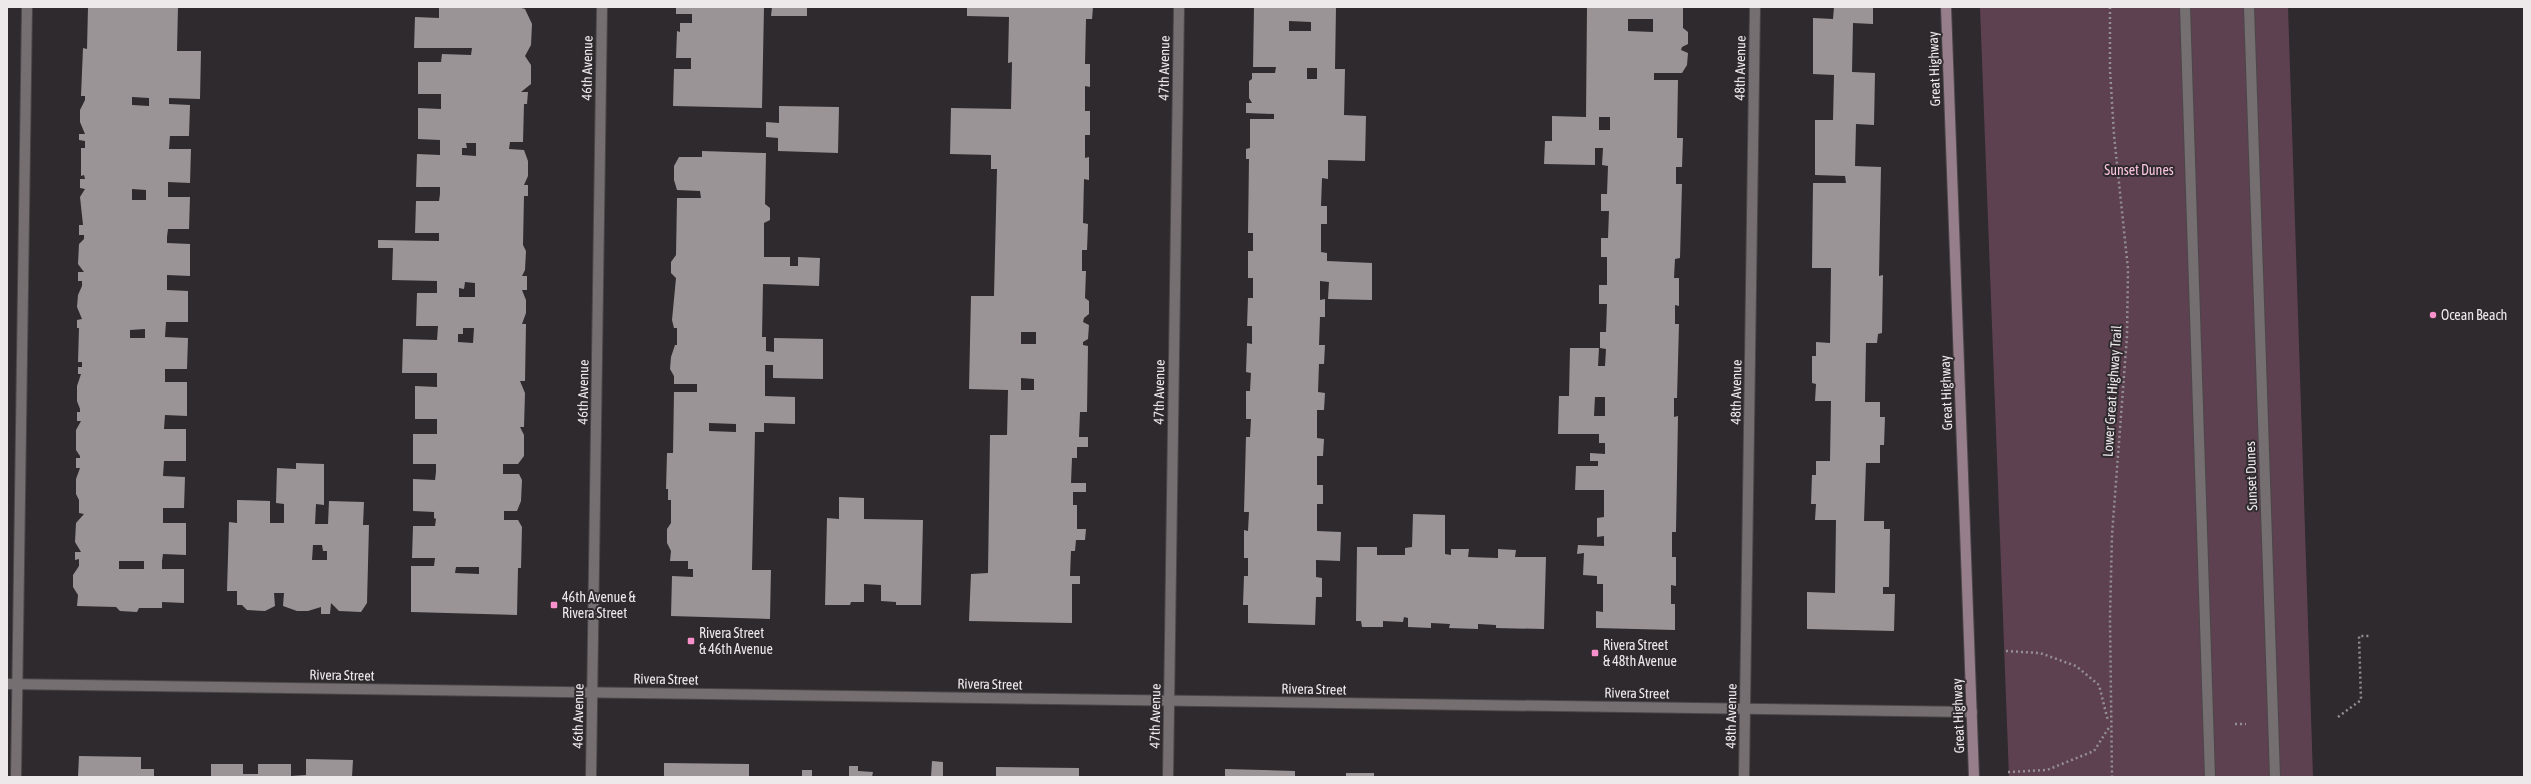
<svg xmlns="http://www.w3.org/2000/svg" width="2531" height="784" font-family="'Asap Condensed',sans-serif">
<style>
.green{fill:#5e4151}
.building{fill:#9b9497;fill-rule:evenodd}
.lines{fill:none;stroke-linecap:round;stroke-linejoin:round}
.street-casing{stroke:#4b4648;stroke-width:12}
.secondary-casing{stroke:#4b4648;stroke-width:12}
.path{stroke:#948f92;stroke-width:2.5;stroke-dasharray:2 3;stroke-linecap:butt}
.street{stroke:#766f72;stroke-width:10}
.secondary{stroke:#977e8b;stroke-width:10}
.poi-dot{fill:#f890cb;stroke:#2f2a2d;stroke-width:1.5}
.labels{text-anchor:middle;stroke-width:4;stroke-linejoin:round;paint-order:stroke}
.street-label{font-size:14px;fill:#ede9eb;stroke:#2f2a2d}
.park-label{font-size:14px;fill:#fac4e0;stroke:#2f2a2d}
.poi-label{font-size:14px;fill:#ede9eb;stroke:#2f2a2d;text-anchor:start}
</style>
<rect width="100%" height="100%" fill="#2f2a2d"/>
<polygon class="green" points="1980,7 2288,7 2313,777 2009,777"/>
<g class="building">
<path d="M88 7H178L177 51H201L200 99 169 98V104L190 105 189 136H170L169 149H191L190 183 168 182V197H190L189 229H168L167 237V243L190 244V276L167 275V290L188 291V322H166L165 337 188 338 187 369H165V382H187V416L165 415 164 429H186V461H164L163 476 185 477 184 508H163V523H186V555L163 554 162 561V569H184V603L162 602V608H139L137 612 120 611 116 607 77 606 78 595 73 587V575L79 566V559L75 560V552H81L75 542 76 523 84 514 79 513V500L76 494V479L80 468H76V458H80V456L76 450V430L81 421H77V412H80V409L77 401V386L81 374H78V367H82V362H78L79 328H77V320L82 319 77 307 78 295 82 286V281H78V272H84L78 264 79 244 84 239V235H79V225H83L80 197 85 189 80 188V179H85L84 175 81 176V148H85V141L79 140V134H85L80 122V110L85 100V96H81L83 48 87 49ZM132 97 149 98V106L132 105ZM132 189 146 190V200H132ZM145 329V338H130V330ZM119 561H144V569H119Z"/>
<path d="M439 7H518L525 9 532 24 531 45 525 56 531 65V84L521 92H528L527 104H524L523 142H510L509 149 524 150 528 161V176L524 185H528V196H524L523 245 526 251 525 270 522 276H527V290H522L526 300V313L522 324H526L525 381H520L525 393 524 427H520L524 435V456L518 464H503V474H519L522 480 521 501 517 511H504V520H518L522 527 521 568H518L517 615 411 612V566H434L435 558H412L413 526H435L436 519 434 518V512L413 511V479L435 480 436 472V464H413V434H437V419H415V386L437 387V373H402L403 339 437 340 438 326H416L417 293H437V281L392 280 393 248H378V240L439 241V233H415L416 201H439L440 194V187H416L417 154 440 155V140L418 139V108L441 109V94H418V62H441L442 54 471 55 472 48H414L415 17 439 18ZM466 143H476V156L462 155V148H467ZM465 282 475 283V297H459V288L464 289ZM463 328H474L473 343 458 342V334H463ZM456 567H479V574L455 573Z"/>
<polygon points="676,7 764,7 762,108 673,106 674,69 691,69 691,58 676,58 677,31 680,32 680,23 692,23 692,14 676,14"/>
<polygon points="772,7 807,7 807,16 771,16"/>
<path d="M967 7H1093L1092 19H1086L1085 64H1090V87L1085 86V111H1090V135H1085V158L1089 157V180L1084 179 1083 223 1088 224 1087 250H1082V271H1086L1085 298 1089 301V314L1084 318 1083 322 1089 325 1088 339 1083 342V345L1088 346 1087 412H1080L1079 437H1088V447H1077V458H1072L1071 483H1086V492H1073V505H1077V529H1086L1085 540H1076L1075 551H1071L1070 576H1080V584H1072V623L969 621 971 574 988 573 990 435H1007L1008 390 969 389 971 296H994L997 169H991V155L950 154 951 108 1011 109 1012 62 1008 63 1009 17 967 16ZM1021 332H1036V344H1021ZM1021 378 1034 379V390H1021Z"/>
<path d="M1254 7H1336L1335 69H1345L1344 115 1366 116 1365 161 1328 160V179L1322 178 1321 206H1327V224H1321V252L1327 253V261L1372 263V300L1328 299 1329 282 1320 281V300L1325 299V317H1320L1319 345H1325L1324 364H1319L1318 392 1325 393 1324 410H1317V438L1324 439 1323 456H1317V485H1323V504H1317V531L1341 532 1340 561 1316 560V577L1322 578V597H1316L1315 625 1248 623V605H1243L1244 576H1248V558H1244V530L1248 531 1249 512H1244L1246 437H1250L1251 419H1246V391H1250L1251 373 1246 372 1247 343 1252 344V326H1247L1248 298H1253V278H1248V251H1253V233H1248L1249 159H1246V149L1250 148V119H1274V114L1246 113V103H1252L1249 98V81L1252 79V73H1275L1276 67H1253ZM1289 21 1311 22V31H1289ZM1307 68H1317V79H1307Z"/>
<path d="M1587 7H1683V28L1688 32V44L1682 47 1681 50 1688 53 1687 65 1682 73H1654V80H1678L1677 138H1683L1682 167H1676V184H1682L1680 258 1675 259 1674 278H1679V306L1675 305V324H1679L1677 398H1674V417L1678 416 1676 532H1672V557H1676V586L1671 585V604H1675V630L1596 628V611L1603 612V584H1597V576L1583 575 1584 553 1577 554 1578 545 1604 546V536L1597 537V518L1604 517V490H1575L1576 466H1598V461H1590V453L1605 454V443H1599V434H1558L1559 396H1569L1570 348H1599L1598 366H1605L1606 349 1600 348V332H1606L1607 304H1599V285H1607V257H1601V238H1608L1609 211H1601V194H1607L1608 166 1602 165 1603 148H1595V165L1544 164 1545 141H1552V116L1586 117ZM1628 19H1653V32L1628 31ZM1599 117H1610V130H1599ZM1595 397H1605V416H1594Z"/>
<polygon points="1834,7 1873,7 1873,24 1853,23 1852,72 1875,73 1874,125 1856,124 1855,166 1881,167 1879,276 1883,275 1882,333 1878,334 1877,343 1866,343 1865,402 1880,402 1880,417 1885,417 1884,445 1880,445 1880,463 1866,463 1864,521 1884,521 1884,529 1890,529 1889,587 1883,587 1883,594 1895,594 1894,631 1807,629 1807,592 1835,593 1836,520 1815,520 1816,504 1811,504 1812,475 1816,475 1816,461 1830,461 1831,401 1815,401 1816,384 1812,383 1812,356 1816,356 1816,342 1830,343 1831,268 1812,268 1813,183 1846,183 1845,176 1815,175 1815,120 1833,120 1834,75 1813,74 1813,18 1833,19"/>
<polygon points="779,106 839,107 838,153 778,151 778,138 766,137 766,122 779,123"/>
<path d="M702 151 766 153 765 204 770 208V220L764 223V257H790V266H798V257L820 258 819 286 763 284 762 337H766V351L774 352V338L823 339V379L773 378V365H765V396L795 397V424L764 423V432H755L752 570H771L770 619 671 616 672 576 693 577V569H688V561H670L671 551 667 543V529L671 523V500H668V489H666L667 453H673L674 392H697V384H674V376L670 369 671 357 675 345H677V328H674L672 320 676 278 671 273V262L676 255 677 198H701L700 191 677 190 674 180V166L679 157H702ZM709 423 736 424V432L709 431Z"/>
<path d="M296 463 324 464V505L316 504 315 524H328L329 501 364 502 363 525H369L367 603 361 612 339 611 331 603 330 614H321V607L308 611H297L283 606 284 593H274L275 606 265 611 247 610 242 605H237V591H227L229 522 237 523V500L270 501V523H284V504L276 503 277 468 296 469ZM313 545H322L323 551H327V560H312Z"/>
<polygon points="839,497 864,498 864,519 923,520 921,605 896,605 896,602 881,601 881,585 864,584 864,602 851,602 850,605 825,605 827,518 839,519"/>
<polygon points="1413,514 1445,515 1445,554 1451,555 1451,549 1469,549 1468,557 1498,558 1498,549 1516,550 1515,557 1546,557 1544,629 1496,628 1496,625 1478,624 1478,629 1449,628 1450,624 1431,623 1431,628 1408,627 1408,618 1404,617 1403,622 1383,621 1383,627 1362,627 1361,621 1356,621 1357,547 1377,547 1377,555 1405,555 1405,548 1412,547"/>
<polygon points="79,756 141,757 141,769 154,769 154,777 78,777"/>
<polygon points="306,759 353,760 352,777 211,777 211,764 243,764 243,774 258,774 258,764 291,764 291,776 306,775"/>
<polygon points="932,761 943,762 943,777 931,777"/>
<polygon points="664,763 749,764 749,777 664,777"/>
<polygon points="849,766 858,766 858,771 873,772 872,777 849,777"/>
<polygon points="996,767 1079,768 1079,777 996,777"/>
<polygon points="1225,769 1295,771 1295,777 1225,777"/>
<rect x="802" y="770" width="10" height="7"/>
<rect x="1346" y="773" width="28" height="4"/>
</g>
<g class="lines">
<defs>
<g id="street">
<polyline points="2185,7 2210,777"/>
<polyline points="2249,7 2275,777"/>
<polyline points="7,684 1972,712"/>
<polyline points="16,777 27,7"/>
<polyline points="591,777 602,7"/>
<polyline points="1168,777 1179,7"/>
<polyline points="1744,777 1755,7"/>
</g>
<polyline id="secondary" points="1946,7 1974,777"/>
</defs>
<use href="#street" class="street-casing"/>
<use href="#secondary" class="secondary-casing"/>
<g class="path">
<polyline points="2110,7 2110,70 2114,135 2128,269 2127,336 2112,535 2110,617 2112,777"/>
<polyline points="2006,651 2040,653 2076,666 2099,685 2108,721"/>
<polyline points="2338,717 2361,700 2359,636 2371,636"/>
<polyline points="2235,724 2246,724"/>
<polyline points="2008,772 2047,770 2094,751 2110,726"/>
</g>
<use href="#street" class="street"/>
<use href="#secondary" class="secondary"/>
</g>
<g class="poi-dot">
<circle cx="2433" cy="315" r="4"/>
<rect x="550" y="601" width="8" height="8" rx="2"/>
<rect x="687" y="637" width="8" height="8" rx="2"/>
<rect x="1591" y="649" width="8" height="8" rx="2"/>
</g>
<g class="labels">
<g class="street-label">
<text transform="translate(587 68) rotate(-89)" y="5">46th Avenue</text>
<text transform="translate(1164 68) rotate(-89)" y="5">47th Avenue</text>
<text transform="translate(1740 68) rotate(-89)" y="5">48th Avenue</text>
<text transform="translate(1934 69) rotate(-92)" y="5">Great Highway</text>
<text transform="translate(2112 391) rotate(-86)" y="5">Lower Great Highway Trail</text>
<text transform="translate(583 392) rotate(-89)" y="5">46th Avenue</text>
<text transform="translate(1159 392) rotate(-89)" y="5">47th Avenue</text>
<text transform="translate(1736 392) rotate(-89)" y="5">48th Avenue</text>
<text transform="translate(1946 393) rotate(-92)" y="5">Great Highway</text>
<text transform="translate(2251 476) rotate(-92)" y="5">Sunset Dunes</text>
<text transform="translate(342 675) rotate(1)" y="5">Rivera Street</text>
<text transform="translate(666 679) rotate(1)" y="5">Rivera Street</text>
<text transform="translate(990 684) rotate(1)" y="5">Rivera Street</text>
<text transform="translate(1314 689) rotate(1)" y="5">Rivera Street</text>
<text transform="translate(1637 693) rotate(1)" y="5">Rivera Street</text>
<text transform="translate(578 716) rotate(-89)" y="5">46th Avenue</text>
<text transform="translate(1155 716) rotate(-89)" y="5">47th Avenue</text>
<text transform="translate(1731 716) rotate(-89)" y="5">48th Avenue</text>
<text transform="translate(1958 716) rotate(-92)" y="5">Great Highway</text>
</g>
<g class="park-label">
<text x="2139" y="175">Sunset Dunes</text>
</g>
<g class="poi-label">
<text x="2441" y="320">Ocean Beach</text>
<text x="562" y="602">46th Avenue &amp;<tspan x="562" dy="16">Rivera Street</tspan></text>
<text x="699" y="638">Rivera Street<tspan x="699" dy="16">&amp; 46th Avenue</tspan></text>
<text x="1603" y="650">Rivera Street<tspan x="1603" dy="16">&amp; 48th Avenue</tspan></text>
</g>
</g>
<rect width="2531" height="784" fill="none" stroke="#ede9eb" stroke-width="16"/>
</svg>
